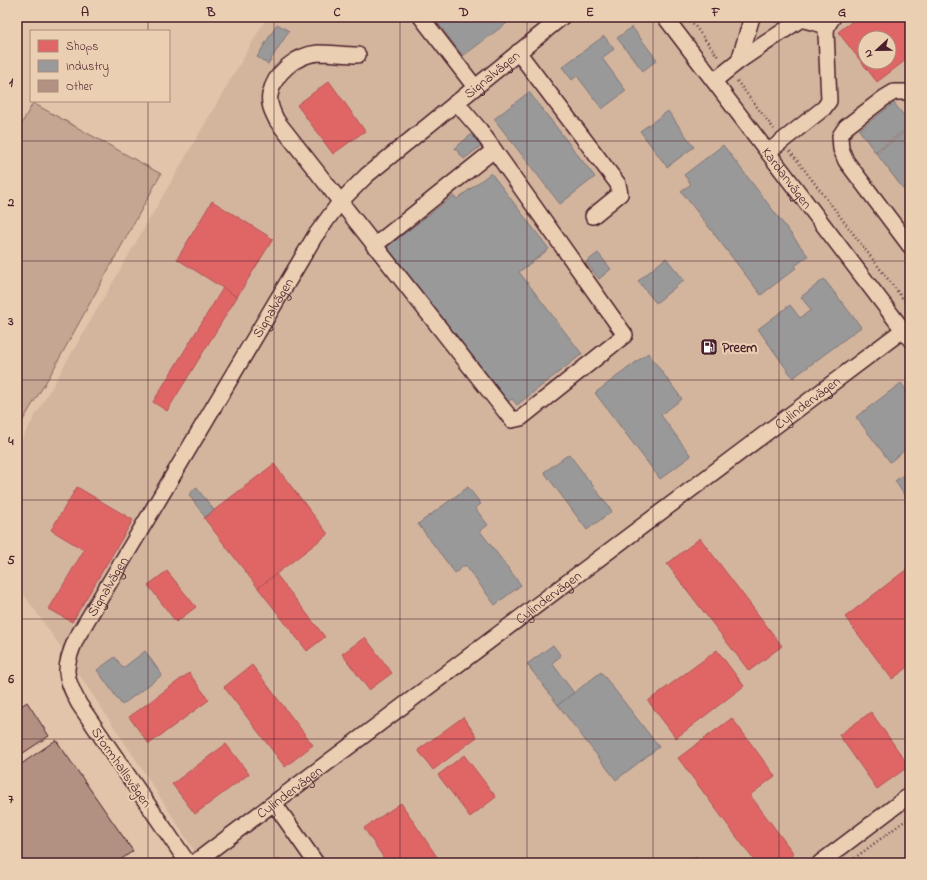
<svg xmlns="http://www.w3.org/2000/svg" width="927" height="880" font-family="'Indie Flower',sans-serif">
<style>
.built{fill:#d3b59e;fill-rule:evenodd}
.green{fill:#c5a692;stroke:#88625e}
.shops{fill:#e06666;stroke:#b35154;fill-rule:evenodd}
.industry{fill:#999;stroke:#817478}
.building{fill:#b29182;stroke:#4a1f2b}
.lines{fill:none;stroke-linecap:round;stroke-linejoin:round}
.minor-casing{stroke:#4a1f2b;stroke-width:18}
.path{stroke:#4a1f2b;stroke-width:2.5;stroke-dasharray:1 3;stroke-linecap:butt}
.minor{stroke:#ebcfb2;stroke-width:15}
.grid{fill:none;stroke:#4a1f2b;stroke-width:1;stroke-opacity:0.55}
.labels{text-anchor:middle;stroke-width:4;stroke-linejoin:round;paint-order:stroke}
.street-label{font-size:14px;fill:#4a1f2b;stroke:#ebcfb2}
.poi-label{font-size:14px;font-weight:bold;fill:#4a1f2b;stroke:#ebcfb2;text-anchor:start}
.neatline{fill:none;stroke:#4a1f2b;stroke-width:1.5}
.grid-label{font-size:13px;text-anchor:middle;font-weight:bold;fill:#4a1f2b}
</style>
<rect width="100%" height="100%" fill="#e1c4aa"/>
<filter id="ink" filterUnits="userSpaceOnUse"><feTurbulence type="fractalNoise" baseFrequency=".025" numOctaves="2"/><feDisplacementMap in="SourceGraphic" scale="8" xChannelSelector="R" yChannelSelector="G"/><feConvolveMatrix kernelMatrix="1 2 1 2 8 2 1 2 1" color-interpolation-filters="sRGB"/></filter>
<g filter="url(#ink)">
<path class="built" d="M267 17H910V863H202L146 775 56 640 17 585V447ZM865 38H889V62H865Z"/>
<polygon class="green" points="33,103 161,174 53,370 17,430 17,132"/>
<g class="shops">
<path d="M858 17H910V57L877 82 838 32ZM865 38H889V62H865Z"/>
<polygon points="329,81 365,131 333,154 297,105"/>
<polygon points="212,201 273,239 237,297 177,259"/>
<polygon points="223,288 237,297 167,411 153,402"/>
<polygon points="274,464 328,534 258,588 204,518"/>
<polygon points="77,487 133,520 72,622 49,609 84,550 51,530"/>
<polygon points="700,538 782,646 749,671 667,564"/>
<polygon points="907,569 910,573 910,666 892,679 845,617"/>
<polygon points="167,571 196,607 176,622 148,585"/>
<polygon points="276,574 325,637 307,651 258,588"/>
<polygon points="365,637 392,673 369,690 342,654"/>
<polygon points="717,650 744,686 676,738 648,701"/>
<polygon points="252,665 313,745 285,767 224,687"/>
<polygon points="189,673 209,700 149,744 129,717"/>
<polygon points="871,712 909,766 877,789 839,735"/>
<polygon points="463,717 477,737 433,770 418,750"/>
<polygon points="732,718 775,776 750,795 794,854 781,863 756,863 678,758"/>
<polygon points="226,744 249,774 195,814 172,784"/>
<polygon points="464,755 496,797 470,817 438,775"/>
<polygon points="401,803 441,863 387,863 364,828"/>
<polygon points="696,857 700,863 687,863"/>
<polygon points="279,858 283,863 272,863"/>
</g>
<g class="industry">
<polygon points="433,17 515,17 463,56"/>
<polygon points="277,24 289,31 268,64 257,57"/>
<polygon points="632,27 657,60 643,71 617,38"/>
<polygon points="604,36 614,49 602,58 626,91 602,109 577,76 572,80 562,67"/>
<polygon points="529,92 595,177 560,204 494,119"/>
<polygon points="894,103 910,123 910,126 875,152 859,130"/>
<polygon points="668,111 694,147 667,167 640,131"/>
<polygon points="910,128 910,198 876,153"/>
<polygon points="473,133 482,145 464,159 455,148"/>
<polygon points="723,145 808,256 795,266 796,268 761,295 681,191 691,184 684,175"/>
<polygon points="491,173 549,249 519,272 582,354 517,405 512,399 506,403 387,247 453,196 457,199"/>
<polygon points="598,253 611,269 599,279 586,262"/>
<polygon points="666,258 684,280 656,303 638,281"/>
<polygon points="824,279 861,327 793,378 758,329 790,305 800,318 811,310 801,297"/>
<polygon points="648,353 682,399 661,415 691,456 660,479 595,393"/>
<polygon points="901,383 910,395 910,446 890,462 856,417"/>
<polygon points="569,454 612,511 587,530 544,472"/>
<polygon points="910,470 910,497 907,499 895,481"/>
<polygon points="196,487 214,510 205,517 189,495"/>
<polygon points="468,487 481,504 475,508 488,525 480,531 521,585 495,605 465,565 455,573 418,524"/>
<polygon points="553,645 561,656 552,663 574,693 558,705 527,664"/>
<polygon points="145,651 162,675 122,705 97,670 115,657 123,668"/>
<polygon points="601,672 659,747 616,780 558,705"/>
</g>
<g class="building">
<polygon points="27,702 49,736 17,757 17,709"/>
<polygon points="56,740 133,851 116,863 17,863 17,767"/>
</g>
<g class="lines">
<defs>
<g id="minor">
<polyline points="421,17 475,87"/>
<path id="s1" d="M665 17 910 339"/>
<polyline points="793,17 827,26"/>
<polyline points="518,52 618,184 620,194 593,216"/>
<path d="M358 55C345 55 331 53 318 53 296 55 274 73 270 95 268 104 273 113 277 121L512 420 521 418 625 335 480 130 456 102"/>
<polyline points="739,61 801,19"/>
<polyline points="714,81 739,61 752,17"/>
<polyline points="910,92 894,92 884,98 846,127 840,136 841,149 846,161 910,246"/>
<polyline points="768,152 824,108 829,101 826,32 827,26 833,17"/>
<polyline points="374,246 494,150"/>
<polyline points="274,803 316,863"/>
<path id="s2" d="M188 863 79 704C64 676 63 668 76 639L315 236 340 202 367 175 562 17"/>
<path id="s3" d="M194 863 903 330"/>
<polyline points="820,863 910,795"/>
</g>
</defs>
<use href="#minor" class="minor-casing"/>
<g class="path">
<polyline points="688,17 719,58"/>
<polyline points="737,81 774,129"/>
<polyline points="790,151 910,308"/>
<polyline points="848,863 910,817"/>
</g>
<use href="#minor" class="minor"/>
</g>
</g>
<path class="grid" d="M148 17V31M274 17V863M400 17V863M527 17V863M653 17V863M779 17V863M148 101V863M17 141H910M17 261H910M17 380H910M17 500H910M17 619H910M17 739H910"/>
<defs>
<symbol id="fuel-square" viewBox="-11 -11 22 22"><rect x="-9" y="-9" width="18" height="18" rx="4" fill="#4a1f2b" stroke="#ebcfb2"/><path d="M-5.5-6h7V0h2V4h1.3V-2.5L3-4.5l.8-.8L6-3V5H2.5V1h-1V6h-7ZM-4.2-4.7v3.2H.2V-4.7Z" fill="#fff"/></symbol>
</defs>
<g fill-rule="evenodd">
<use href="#fuel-square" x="699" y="337" width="20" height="20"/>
</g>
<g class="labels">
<g class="street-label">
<text dy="5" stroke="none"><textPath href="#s2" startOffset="971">Signalvägen</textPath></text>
<text dy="5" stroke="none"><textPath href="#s1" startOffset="202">Kardanvägen</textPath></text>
<text dy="5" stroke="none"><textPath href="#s2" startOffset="647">Signalvägen</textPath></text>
<text dy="5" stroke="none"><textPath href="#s3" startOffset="767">Cylindervägen</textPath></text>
<text dy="5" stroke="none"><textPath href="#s2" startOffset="323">Signalvägen</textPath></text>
<text dy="5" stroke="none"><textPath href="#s3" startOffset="443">Cylindervägen</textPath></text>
<text transform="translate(122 767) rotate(55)" y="5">Stormhallsvägen</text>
<text dy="5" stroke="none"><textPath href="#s3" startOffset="119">Cylindervägen</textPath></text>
</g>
<g class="poi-label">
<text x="722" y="352">Preem</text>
</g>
</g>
<rect width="927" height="880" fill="none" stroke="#ebcfb2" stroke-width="44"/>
<rect x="30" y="30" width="140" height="72" fill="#ebcfb2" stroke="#ab897c"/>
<rect x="38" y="40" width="20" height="12" fill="#e06666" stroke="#ab897c"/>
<text x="66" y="50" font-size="12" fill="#4a1f2b">Shops</text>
<rect x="38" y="60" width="20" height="12" fill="#999999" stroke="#ab897c"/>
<text x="66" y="70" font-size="12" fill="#4a1f2b">Industry</text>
<rect x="38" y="80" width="20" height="12" fill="#b29182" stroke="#ab897c"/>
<text x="66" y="90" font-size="12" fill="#4a1f2b">Other</text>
<g transform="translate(877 50) rotate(248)"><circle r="19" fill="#ebcfb2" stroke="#ab897c"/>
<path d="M0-3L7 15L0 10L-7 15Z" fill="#4a1f2b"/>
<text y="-6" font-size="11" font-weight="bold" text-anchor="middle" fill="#4a1f2b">N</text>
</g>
<rect x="22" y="22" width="883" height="836" class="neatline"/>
<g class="grid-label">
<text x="85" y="16">A</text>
<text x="211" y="16">B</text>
<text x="337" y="16">C</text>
<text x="464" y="16">D</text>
<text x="590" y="16">E</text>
<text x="716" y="16">F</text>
<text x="842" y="16">G</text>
<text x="11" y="86">1</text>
<text x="11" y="206">2</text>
<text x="11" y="325">3</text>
<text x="11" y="445">4</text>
<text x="11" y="564">5</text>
<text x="11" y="683">6</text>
<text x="11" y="803">7</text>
</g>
</svg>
